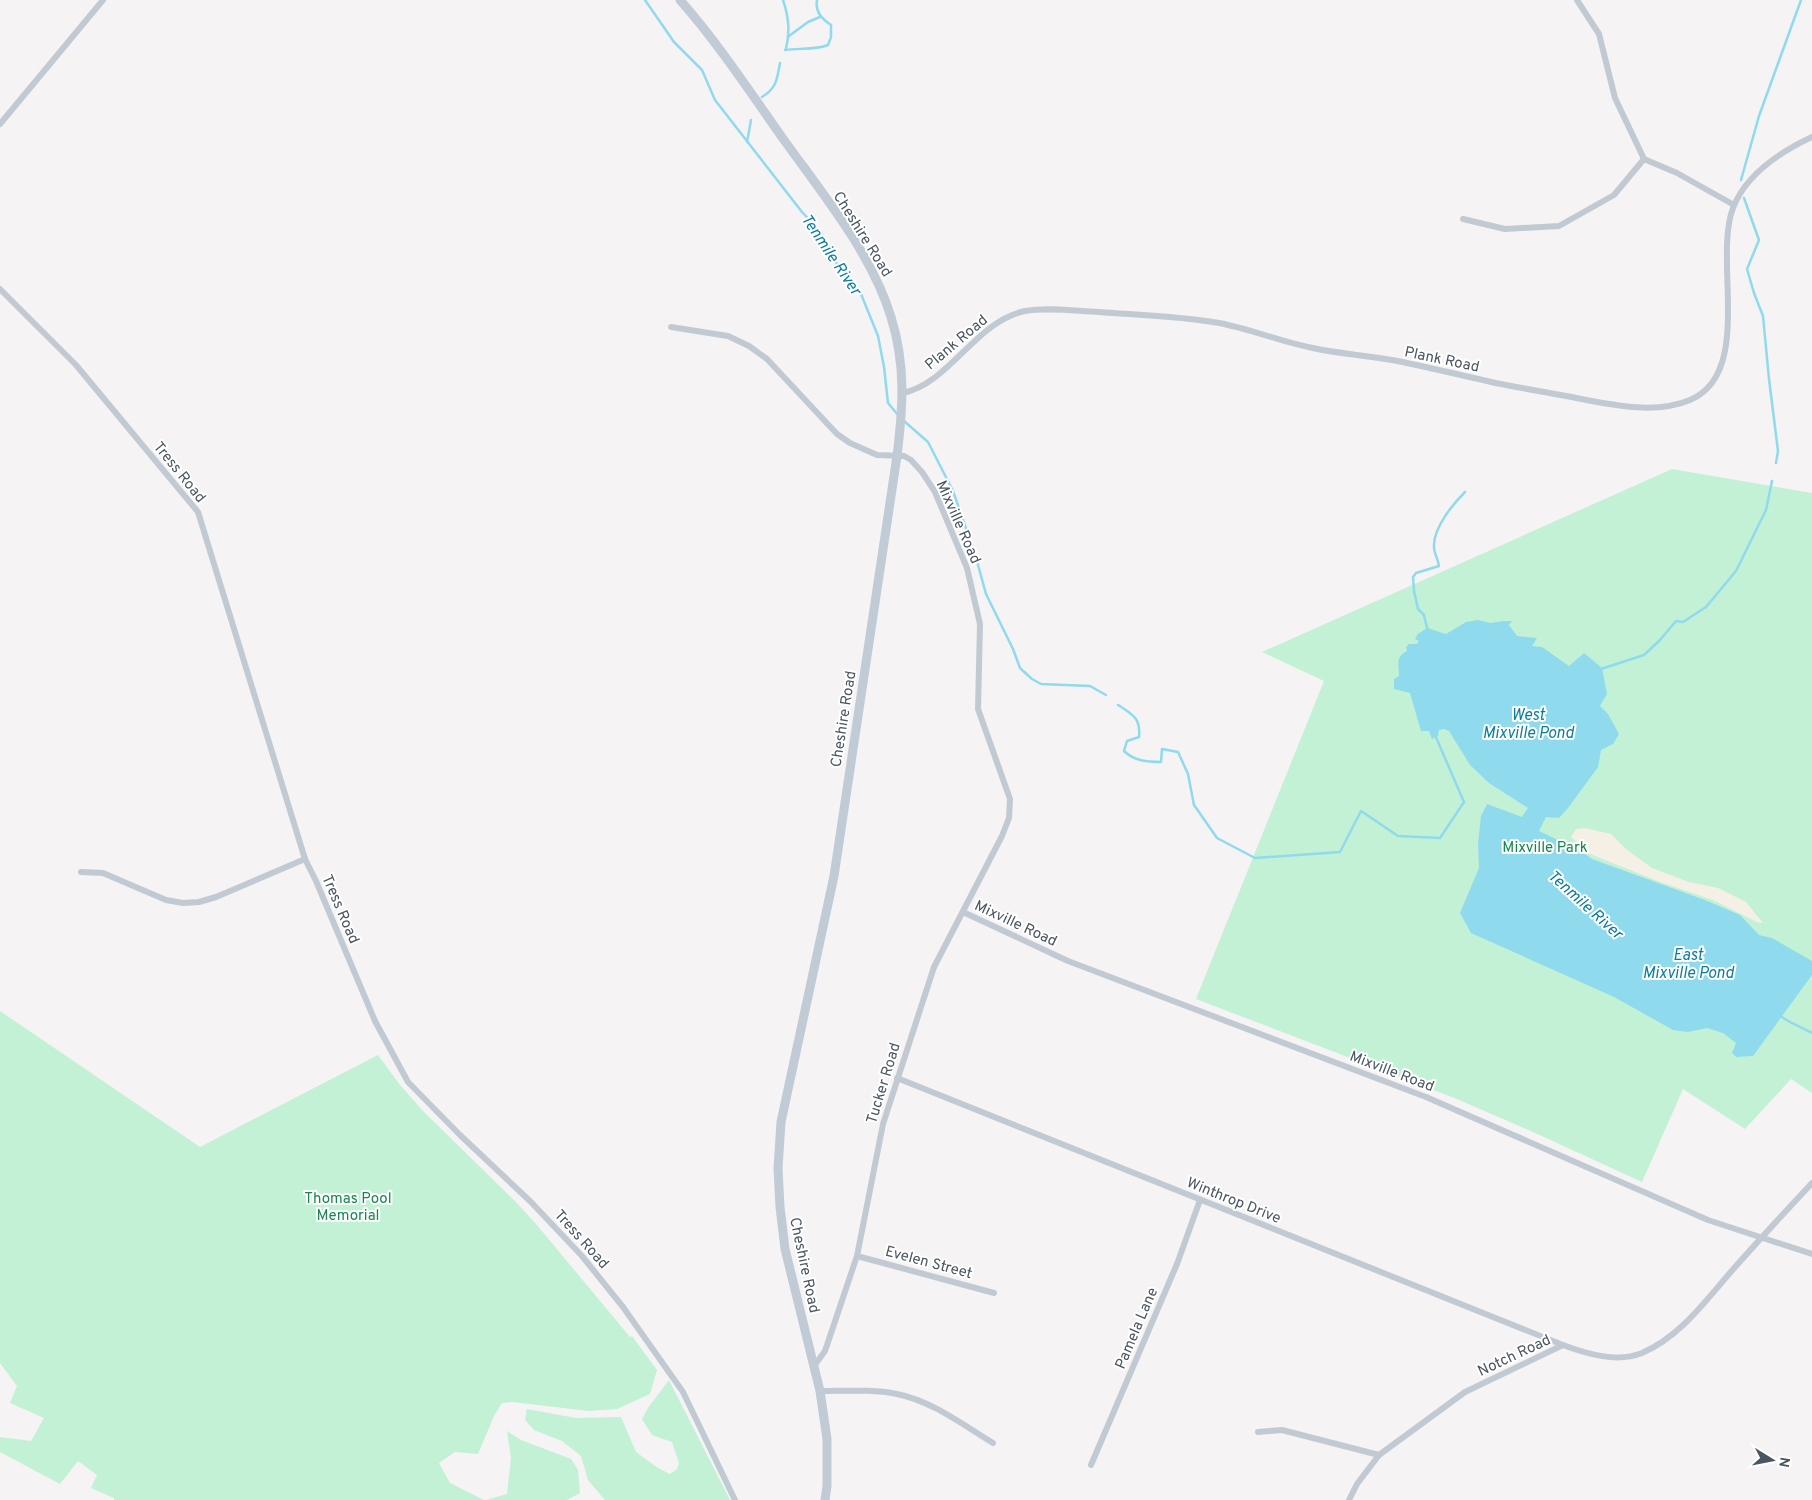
<svg xmlns="http://www.w3.org/2000/svg" width="1812" height="1500" font-family="Overpass,sans-serif">
<style>
.green{fill:#c3f1d5}
.sand{fill:#f5f0e5}
.water{fill:#90daee}
.lines{fill:none;stroke-linecap:round;stroke-linejoin:round}
.stream{stroke:#90daee;stroke-width:2.5}
.street{stroke:#c1cad2;stroke-width:6}
.secondary{stroke:#c1cbd6;stroke-width:9}
.labels{text-anchor:middle;stroke-width:4;stroke-linejoin:round;paint-order:stroke}
.street-label{font-size:15px;fill:#4a5661;stroke:#fff}
.park-label{font-size:15px;fill:#17864f;stroke:#fff}
.water-label{font-size:16px;font-style:italic;fill:#0c7c9b;stroke:#fff}
</style>
<rect width="100%" height="100%" fill="#f5f3f3"/>
<g class="green">
<polygon points="1672,469 1812,493 1812,1093 1791,1079 1745,1129 1683,1089 1642,1182 1533,1132 1457,1099 1196,999 1324,681 1262,652"/>
<polygon points="0,1011 200,1147 378,1055 400,1085 424,1112 516,1202 536,1224 630,1337 632,1336 657,1370 650,1394 617,1409 589,1411 512,1402 502,1403 494,1416 478,1454 455,1452 439,1463 450,1483 484,1500 114,1500 114,1498 91,1488 97,1475 78,1461 60,1484 0,1452 0,1437 31,1441 44,1418 10,1403 17,1386 0,1363"/>
<polygon points="669,1380 730,1500 605,1500 588,1480 581,1456 562,1441 534,1430 525,1420 527,1409 576,1418 621,1417 636,1452 658,1468 670,1474 677,1469 679,1463 672,1442 652,1435 642,1419 648,1408"/>
<polygon points="507,1431 521,1440 571,1459 578,1470 580,1493 567,1500 486,1500 507,1494 511,1458"/>
</g>
<polygon class="sand" points="1585,828 1611,834 1626,849 1652,868 1689,882 1718,888 1746,902 1763,923 1757,922 1713,900 1660,882 1590,854 1571,837 1576,829"/>
<path class="water" d="M1478 620 1491 623 1503 621H1512L1509 625 1517 636 1537 638 1532 646 1542 647 1569 666 1584 653 1602 668 1607 694 1600 706 1608 714 1619 734 1613 744 1601 750 1598 767 1568 808 1559 818 1546 817 1539 831 1581 851 1592 859 1705 900 1740 915 1759 935 1772 938 1812 961V975L1753 1056 1736 1057 1732 1053 1736 1043 1723 1033 1707 1028 1688 1032 1673 1030 1614 997 1471 933 1460 913 1479 868 1478 844 1481 816 1487 804 1522 817 1528 808 1489 783 1470 765 1449 731 1444 729 1439 730 1438 736 1432 739 1429 731H1421L1410 693 1394 689V679L1399 676C1399 664 1395 657 1407 651L1406 647 1409 644H1417L1419 641 1415 639 1418 634 1427 628 1446 634 1466 622Z"/>
<g class="lines">
<g class="stream">
<polyline points="645,0 674,42 702,70 715,100 802,212 821,232 840,270 859,289 878,336 884,367 888,403 898,415"/>
<path d="M783 0C789 18 790 31 786 49"/>
<polyline points="789,36 808,22 820,17"/>
<path d="M785 50C799 48 816 50 828 45L831 37V25C822 19 815 12 817 0"/>
<path d="M762 97C777 88 777 79 780 63"/>
<polyline points="747,142 751,120"/>
<polyline points="1741,180 1759,116 1801,0"/>
<polyline points="1744,198 1759,240 1747,269 1754,293 1763,316 1769,379 1778,451 1776,463"/>
<polyline points="904,421 928,442 953,491 975,554 986,594 1013,649 1020,668 1032,679 1041,684 1090,686 1106,695"/>
<path d="M1429 630 1427 628 1424 615 1418 609 1414 591 1413 577 1416 573 1439 566C1438 559 1434 553 1434 547 1433 528 1453 504 1465 492"/>
<polyline points="1601,669 1644,655 1660,640 1676,621 1683,622 1706,607 1736,571 1766,510 1772,481"/>
<path d="M1118 705C1132 714 1141 718 1139 737L1127 741 1124 751C1134 761 1148 762 1161 762L1162 749 1178 752 1188 774 1194 805 1217 838 1255 858 1340 852 1361 811 1398 836 1440 838 1464 802 1435 735"/>
<polyline points="1780,1016 1790,1022 1812,1033"/>
</g>
<g class="street">
<polyline points="1577,0 1599,34 1615,98 1644,159 1677,173 1734,205"/>
<polyline points="0,124 103,0"/>
<polyline points="1463,219 1505,229 1559,226 1614,195 1644,159"/>
<polyline points="0,289 76,365 198,512 305,859 316,881 375,1021 408,1082 460,1135 530,1201 582,1256 623,1307 683,1392 735,1500"/>
<polyline points="671,327 728,336 749,346 767,359 837,434 850,443 877,455 904,456 911,460 922,472 935,492 967,568 980,624 978,709 1010,799 1009,818 1002,836 934,967 883,1124 857,1256 825,1351 814,1366"/>
<path d="M903 393C950 383 976 321 1025 311 1049 307 1075 311 1099 312 1139 315 1179 316 1219 323 1251 329 1281 342 1313 348 1339 354 1366 355 1392 360 1424 366 1455 374 1487 381 1513 387 1540 391 1566 396 1605 403 1652 416 1690 400 1754 373 1713 260 1733 208 1746 174 1780 152 1812 137"/>
<polyline points="81,872 103,873 166,900 183,903 199,902 216,897 305,859"/>
<polyline points="963,912 1068,961 1426,1097 1708,1220 1812,1254"/>
<polyline points="897,1078 1563,1345"/>
<polyline points="857,1256 994,1293"/>
<path d="M820 1391C846 1391 872 1389 897 1394 932 1401 963 1425 993 1443"/>
<polyline points="1258,1432 1282,1430 1379,1455"/>
<polyline points="1091,1465 1177,1264 1200,1200"/>
<path d="M1349 1500 1357 1484 1379 1455 1465 1392 1563 1345C1587 1354 1617 1363 1642 1353 1679 1337 1704 1303 1729 1274 1756 1243 1784 1213 1812 1183"/>
</g>
<path class="secondary" d="M680 0C718 43 750 92 784 140 822 193 872 254 891 317 906 365 903 407 897 456L834 876 781 1122 778 1168 780 1207 785 1249 820 1391 827 1439V1486L825 1500"/>
</g>
<g class="labels">
<g class="street-label">
<text transform="translate(863 234) rotate(58)" y="5">Cheshire Road</text>
<text transform="translate(956 342) rotate(-40)" y="5">Plank Road</text>
<text transform="translate(1442 359) rotate(12)" y="5">Plank Road</text>
<text transform="translate(180 472) rotate(51)" y="5">Tress Road</text>
<text transform="translate(959 522) rotate(66)" y="5">Mixville Road</text>
<text transform="translate(843 719) rotate(-81)" y="5">Cheshire Road</text>
<text transform="translate(341 909) rotate(67)" y="5">Tress Road</text>
<text transform="translate(1016 923) rotate(25)" y="5">Mixville Road</text>
<text transform="translate(1392 1071) rotate(21)" y="5">Mixville Road</text>
<text transform="translate(883 1083) rotate(-73)" y="5">Tucker Road</text>
<text transform="translate(1234 1200) rotate(22)" y="5">Winthrop Drive</text>
<text transform="translate(582 1239) rotate(48)" y="5">Tress Road</text>
<text transform="translate(929 1262) rotate(15)" y="5">Evelen Street</text>
<text transform="translate(805 1265) rotate(78)" y="5">Cheshire Road</text>
<text transform="translate(1136 1328) rotate(-67)" y="5">Pamela Lane</text>
<text transform="translate(1514 1355) rotate(-25)" y="5">Notch Road</text>
</g>
<g class="park-label">
<text x="1545" y="852">Mixville Park</text>
<text x="348" y="1203">Thomas Pool<tspan x="348" dy="17">Memorial</tspan></text>
</g>
<g class="water-label">
<text transform="translate(832 254) rotate(56)" y="6">Tenmile River</text>
<text x="1528" y="720">West<tspan x="1528" dy="18">Mixville Pond</tspan></text>
<text transform="translate(1586 904) rotate(42)" y="6">Tenmile River</text>
<text x="1688" y="960">East<tspan x="1688" dy="18">Mixville Pond</tspan></text>
</g>
</g>
<g transform="translate(1772 1460) rotate(100)" stroke="#ffffff" stroke-width="4" paint-order="stroke">
<path d="M0-4L9 19L0 12L-9 19Z" fill="#4a5661"/>
<text y="-8" font-size="14" font-weight="bold" text-anchor="middle" fill="#4a5661">N</text>
</g>
</svg>
